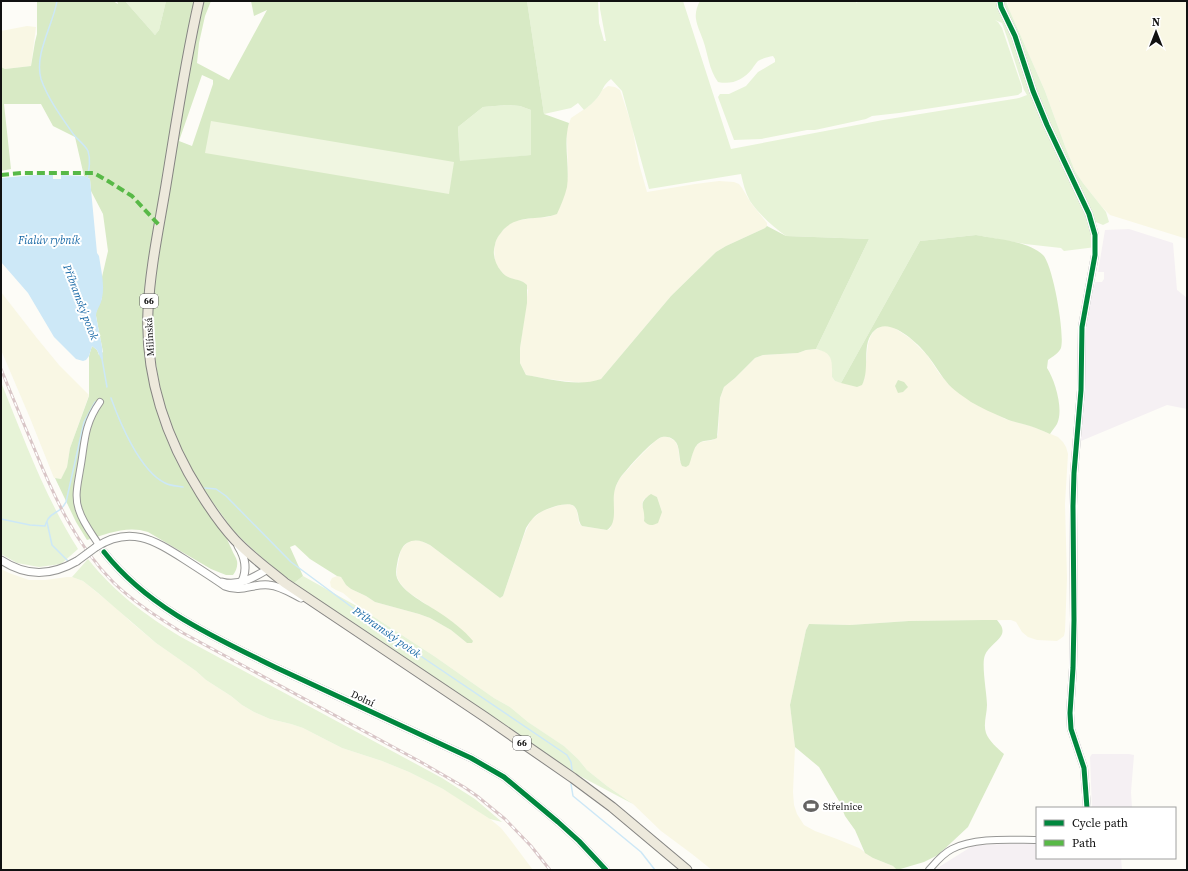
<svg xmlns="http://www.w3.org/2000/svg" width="1188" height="871" font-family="'Source Serif 4',serif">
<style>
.industrial{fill:#f5f0f3}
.farmland{fill:#f9f7e4;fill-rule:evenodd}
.green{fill:#e7f3d7}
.forest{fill:#d8eac5;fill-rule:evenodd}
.pitch{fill:#f0f6e1}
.water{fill:#cde8f7}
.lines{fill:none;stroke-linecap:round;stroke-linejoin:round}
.stream{stroke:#cde8f7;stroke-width:1.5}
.minor-casing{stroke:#979795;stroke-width:8}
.tertiary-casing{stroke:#979795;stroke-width:9}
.primary-casing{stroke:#858482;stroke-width:11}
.minor{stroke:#fffffe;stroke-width:6}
.tertiary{stroke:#fffffe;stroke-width:7}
.primary{stroke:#ede9dc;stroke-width:9}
.rail-casing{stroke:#d9c6c7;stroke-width:3}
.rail{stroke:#fff;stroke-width:1.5;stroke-dasharray:4.5;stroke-linecap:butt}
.tertiary-bridge-casing{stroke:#979795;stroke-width:9;stroke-linecap:butt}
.tertiary-bridge{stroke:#fffffe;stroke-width:7}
.quiet{stroke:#58b947;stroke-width:4;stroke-dasharray:8 4;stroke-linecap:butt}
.cycleway-casing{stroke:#fff;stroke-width:8}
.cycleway{stroke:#00873e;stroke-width:5}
.labels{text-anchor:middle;stroke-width:4;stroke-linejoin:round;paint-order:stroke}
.shield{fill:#fff;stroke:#585858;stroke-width:1}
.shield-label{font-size:9px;font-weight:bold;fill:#111}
.street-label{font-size:10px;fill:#111;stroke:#fff}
.poi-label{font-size:10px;fill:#111;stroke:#fff;text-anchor:start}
.water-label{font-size:11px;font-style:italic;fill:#1768a6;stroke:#fff}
</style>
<rect width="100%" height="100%" fill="#fdfcf7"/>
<g class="industrial">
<polygon points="1129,229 1173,243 1177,290 1187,298 1187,409 1167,405 1081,441 1084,384 1085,335 1089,308 1095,282 1102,282 1104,279 1104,272 1098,272 1105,230"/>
<polygon points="1092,754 1129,754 1134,755 1131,792 1132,808 1092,808 1090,757"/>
<polygon points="1037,843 1037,858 1121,858 1122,870 934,870 974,845"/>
</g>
<g class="farmland">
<polygon points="1007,1 1187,1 1187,239 1110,215 1102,207 1083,183 1075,171 1065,146 1045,91 1009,9"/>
<polygon points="27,26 36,27 31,66 5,69 1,67 1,31"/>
<polygon points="608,86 615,87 620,90 632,126 639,164 647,192 695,184 719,181 734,182 739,184 742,188 751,203 767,223 767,226 765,228 726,246 716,252 671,296 601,379 593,382 584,383 548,379 526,375 520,363 520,348 528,290 522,281 515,280 505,276 497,266 495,260 494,248 496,240 500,233 507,226 514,221 533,218 549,217 557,213 563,199 568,175 567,140 567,129 571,118 589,106 599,96 602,90"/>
<polygon points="1,292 36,337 59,365 89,395 70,448 67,467 61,479 54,478 30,418 1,350"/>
<path d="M888 325 896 329 911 339 927 355 939 373 950 386 1005 419 1031 426 1058 437 1063 442 1066 447 1068 454 1065 504 1067 578 1065 631 1064 636 1060 639 1057 641 1037 640 1028 637 1022 632 1016 622 1011 620 909 621 850 625 809 624 806 630 790 705 795 747 793 792 794 805 797 814 804 825 815 831 837 839 859 848 873 858 893 866 897 870H712L692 854 661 831 633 804 607 786 587 770 578 759 564 746 528 722 510 707 494 698 434 656 362 609 343 593 336 590 331 587 330 582 332 578 337 576 341 577 346 585 351 589 366 596 375 602 419 614 430 618 451 630 467 643 455 624 408 592 400 583 397 577V569L401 549 406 544 412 540 421 541 430 545 500 598 503 596 524 535 531 520 542 511 560 505 569 504 574 506 577 511 579 523 582 526 607 530 610 529 611 526 614 491 619 479 638 458 655 441 662 437H668L675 441 678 447 680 462 691 459 693 451 697 445 701 442 713 440 718 435 720 398 724 387 735 378 755 358 763 355 798 353 806 350 816 349 824 351 829 354 832 361V377L835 381 857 386 864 381 868 344 871 335 875 330 881 326ZM651 495 657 497 662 512 644 521 645 515 642 504 644 499Z"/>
<polygon points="1,569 9,573 29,580 45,580 67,577 72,577 83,581 116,608 131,622 156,643 196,671 206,680 231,696 242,705 254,712 270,719 291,724 303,728 342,748 382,761 409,772 443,789 463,800 490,819 501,828 509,838 533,870 1,870"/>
</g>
<g class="green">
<polygon points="125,1 166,1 159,30 155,35"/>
<path d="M527 1H598L599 23 604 41H606L600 9V1H683L731 149 883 120 1019 98 1027 95 1024 90 1008 40 1002 23 995 20 998 22 1002 28 1022 87V92L1018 95 899 113 872 116 866 119 815 130H807L761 139 734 140 718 97 720 94H729L746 86 758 72 775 62V59L773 56C768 57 763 58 758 61 756 63 754 66 752 69 743 80 732 85 718 82 709 70 708 54 703 40 701 34 697 26 696 19 695 13 697 6 700 1H857L856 3 859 1H1006L1009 9 1045 91 1065 146 1075 171 1083 183 1102 207 1106 212 1109 222 1103 225 1091 220 1096 247 1064 251 1061 248 1025 244 976 235 920 241 841 383 835 381 832 377C832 362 834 353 816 349L869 239 786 236C773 227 759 214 750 201 745 192 743 183 741 174L649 189 622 91 611 79C602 86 604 89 598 97 594 102 589 106 584 110L578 103 571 108 544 114Z"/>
<polygon points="507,105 520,106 531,110 532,155 460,162 458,127 483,107"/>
<path d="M1 382C24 439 45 497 78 549L61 564 39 567 17 563 1 554Z"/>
<path d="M88 559C115 593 144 614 181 637L442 778 475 799 502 822 490 819 443 789 409 772 382 761 342 748 303 728 291 724 270 719 254 712 242 705 231 696 206 680 196 671 156 643 98 593 83 581 72 577Z"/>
<polygon points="303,576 362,609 434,656 494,698 510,707 528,722 564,746 578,759 587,770 607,786 633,804 576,774 487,713 320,603 294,583"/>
</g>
<g class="forest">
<path d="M37 1H113L118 4 117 1H125L155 35 159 30 166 1H195C181 59 172 118 163 176 151 246 133 319 151 389 160 428 176 466 199 499 206 511 217 521 224 533 227 538 229 544 232 550 233 553 236 557 237 561 238 566 236 571 233 575H226L211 569 148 532C127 525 107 534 87 540L76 522 55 478 61 479 67 467 70 448 89 396V356L92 346 97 350 99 355 103 352 96 316V312L102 298V277L108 251 103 214 91 191 90 179 84 176 75 137 53 126 41 104H4L11 169 1 171V67L5 69 31 66 35 42 37 34Z"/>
<path d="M204 1H211L205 16 199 43 197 63 229 80 267 10 254 16 251 1H527L544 114 569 123C563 144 570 166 567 187 565 196 561 205 557 214 539 221 519 214 504 229 500 234 496 238 495 245 492 253 495 264 501 271 509 282 520 277 527 285V303L520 348V363L526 375C549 379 579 387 601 379L671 296 716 252 726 246 765 228 767 226 786 236 869 239 816 349 806 350 798 353 763 355 755 358 735 378 724 387 720 398 717 438C713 440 709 440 704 441 693 443 693 456 689 465L686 467 682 466C678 459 681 446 674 440 671 437 666 436 662 437 652 440 627 469 620 478 618 481 616 485 615 489 611 502 619 522 607 530L582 526C577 521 580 512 574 506 568 501 548 508 541 512 535 515 530 521 526 528L503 596 500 598 496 595 430 545C422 541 415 538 407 543 401 547 400 553 398 559 397 565 395 572 397 578 403 593 427 604 440 613 452 621 464 630 473 641L472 643H467L451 630 430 618 419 614 375 602 366 596 351 589 346 585 341 577 337 576 310 559 295 545 290 547 303 576 294 583C272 567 251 549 232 529 227 522 222 515 217 508 174 451 151 384 153 312 153 293 156 274 159 255 163 231 167 207 171 183 181 122 190 61 204 1ZM202 75 213 80V84L192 146 179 141ZM507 105 520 106 531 110V155L460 161 458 127 483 107Z"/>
<path d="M976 235C996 239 1028 241 1043 255 1053 265 1065 334 1061 348 1059 353 1052 357 1048 360L1047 368C1055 380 1064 410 1057 424 1055 427 1052 431 1050 434 1043 431 1037 428 1030 426 1021 423 1012 422 1004 418 993 413 981 408 971 402 964 397 955 391 949 385 941 376 935 365 928 356 919 344 890 316 875 330 860 343 871 369 862 385L857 387 841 383 920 241Z"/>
<polygon points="898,380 904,382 908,387 903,392 898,393 895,386"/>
<path d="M651 494 657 497 662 512 658 523C652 526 648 526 644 521 646 507 636 504 651 494Z"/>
<path d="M983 620H997C1000 624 1004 628 1002 634 1000 640 988 647 985 655 981 664 987 694 987 705 987 714 983 724 986 733 989 741 997 748 1004 754L968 827 938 855 924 862 897 870 893 866 873 858 865 853 855 830 845 816 839 801 819 767 795 747 790 705 806 630 809 624 850 625 909 621Z"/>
</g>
<polygon class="pitch" points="211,121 454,162 449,194 205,153"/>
<path class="water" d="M34 175H53V179H61V175L84 176 90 179 97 253 99 256C101 270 105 285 102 298 101 305 96 310 96 316L102 347 103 359H101L97 350 92 346 89 356 86 360 83 361 76 359 54 337 28 293 1 262V178Z"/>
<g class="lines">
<g class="stream">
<path d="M57 1C53 25 34 54 41 79 48 99 62 118 74 135 78 140 85 145 88 151 91 160 89 169 87 179"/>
<polyline points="102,359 107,387"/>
<path d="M111 398C120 423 140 471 165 483 170 486 178 486 183 487"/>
<polyline points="205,488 216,489 226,496 291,562 388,634 567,755 571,762 572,770"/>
<path d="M1 519 30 525 45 526C46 523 47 521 48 519 53 511 61 513 66 502L84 422 95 402"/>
<polyline points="47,522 52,545 69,562"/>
<polyline points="571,784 573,796 641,852 655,870"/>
</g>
<defs>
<g id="minor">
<polyline points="1000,1 1001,7 1015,36 1033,91 1047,125 1089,214 1095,235 1095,255 1082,327 1081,390 1074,473 1073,506 1074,620 1073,668 1070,713 1071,729 1084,768 1087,808"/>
<path d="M99 545C92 534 83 523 79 510 74 497 78 483 80 470 85 444 83 426 100 402"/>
<path d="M104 552C149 609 216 638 279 669 343 699 407 728 471 758L504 777 558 822 579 841 606 870"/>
<path d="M929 870C936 862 942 854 952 849 975 837 1011 840 1037 840"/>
</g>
<g id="tertiary">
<path d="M238 546C245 557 248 568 242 581"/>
<path d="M96 547C130 525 154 540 184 559 198 568 212 577 225 586 242 593 253 583 269 585 281 586 291 593 301 598"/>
<path d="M1 560C27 577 51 576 77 561"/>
<path d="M222 582C238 587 255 577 268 569"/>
</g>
<path id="primary" d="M199 1C185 62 176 124 166 185 159 227 150 269 148 311 145 376 166 439 201 494 211 510 222 526 235 540 250 556 268 569 285 583L485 717 573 778 612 807 687 870"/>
</defs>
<use href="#minor" class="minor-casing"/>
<use href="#tertiary" class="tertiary-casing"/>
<use href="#primary" class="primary-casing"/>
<use href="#minor" class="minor"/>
<use href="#tertiary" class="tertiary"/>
<use href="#primary" class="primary"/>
<defs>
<path id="rail" d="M1 369C12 396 23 422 34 448 54 497 76 545 114 583 135 603 159 618 183 633L419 761 464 787 477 796 505 819 531 846 550 870"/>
</defs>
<use href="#rail" class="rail-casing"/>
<use href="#rail" class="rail"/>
<defs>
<polyline id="tertiary-bridge" points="77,561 96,547"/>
</defs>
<use href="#tertiary-bridge" class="tertiary-bridge-casing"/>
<use href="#tertiary-bridge" class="tertiary-bridge"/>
<polyline class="quiet" points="1,175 22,173 94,173 108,181 132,196 159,225"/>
<defs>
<g id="cycleway">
<polyline points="1000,1 1001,7 1015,36 1033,91 1047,125 1089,214 1095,235 1095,255 1082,327 1081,390 1074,473 1073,506 1074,620 1073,668 1070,713 1071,729 1084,768 1087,808"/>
<path d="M104 552C149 609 216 638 279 669 343 699 407 728 471 758L504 777 558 822 579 841 606 870"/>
</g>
</defs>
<use href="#cycleway" class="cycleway-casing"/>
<use href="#cycleway" class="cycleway"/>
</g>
<defs>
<symbol id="stadium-bare" viewBox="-9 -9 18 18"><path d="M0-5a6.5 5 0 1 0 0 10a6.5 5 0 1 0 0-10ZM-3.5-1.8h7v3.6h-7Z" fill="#646362" stroke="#fff" stroke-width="2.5" paint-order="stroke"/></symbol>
</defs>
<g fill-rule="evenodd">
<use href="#stadium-bare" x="800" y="795" width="22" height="22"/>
</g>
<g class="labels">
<g class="shield">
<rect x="140" y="294" width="18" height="14" rx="3"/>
<rect x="513" y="736" width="18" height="14" rx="3"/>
</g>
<g class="shield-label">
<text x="149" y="304">66</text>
<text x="522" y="746">66</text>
</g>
<g class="street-label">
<text transform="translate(149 337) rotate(-93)" y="4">Milínská</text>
<text transform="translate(363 698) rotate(25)" y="4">Dolní</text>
</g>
<g class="poi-label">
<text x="823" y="810">Střelnice</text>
</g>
<g class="water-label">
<text x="49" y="244">Fialúv rybník</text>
<text transform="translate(81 302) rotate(69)" y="4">Příbramský potok</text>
<text transform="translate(387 632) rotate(35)" y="4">Příbramský potok</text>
</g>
</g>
<rect width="1188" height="871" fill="none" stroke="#111111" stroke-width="4"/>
<rect x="1036" y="807" width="140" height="52" fill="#ffffff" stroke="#a0a0a0"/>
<rect x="1044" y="820" width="20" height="6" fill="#00873e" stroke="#a0a0a0"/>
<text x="1072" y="827" font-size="12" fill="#111111">Cycle path</text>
<rect x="1044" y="840" width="20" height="6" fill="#58b947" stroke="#a0a0a0"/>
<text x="1072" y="847" font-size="12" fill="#111111">Path</text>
<g transform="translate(1156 32)" stroke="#ffffff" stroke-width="3" paint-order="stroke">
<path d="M0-3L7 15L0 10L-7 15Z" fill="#111111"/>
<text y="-6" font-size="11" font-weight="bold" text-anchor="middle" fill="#111111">N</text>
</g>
</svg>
